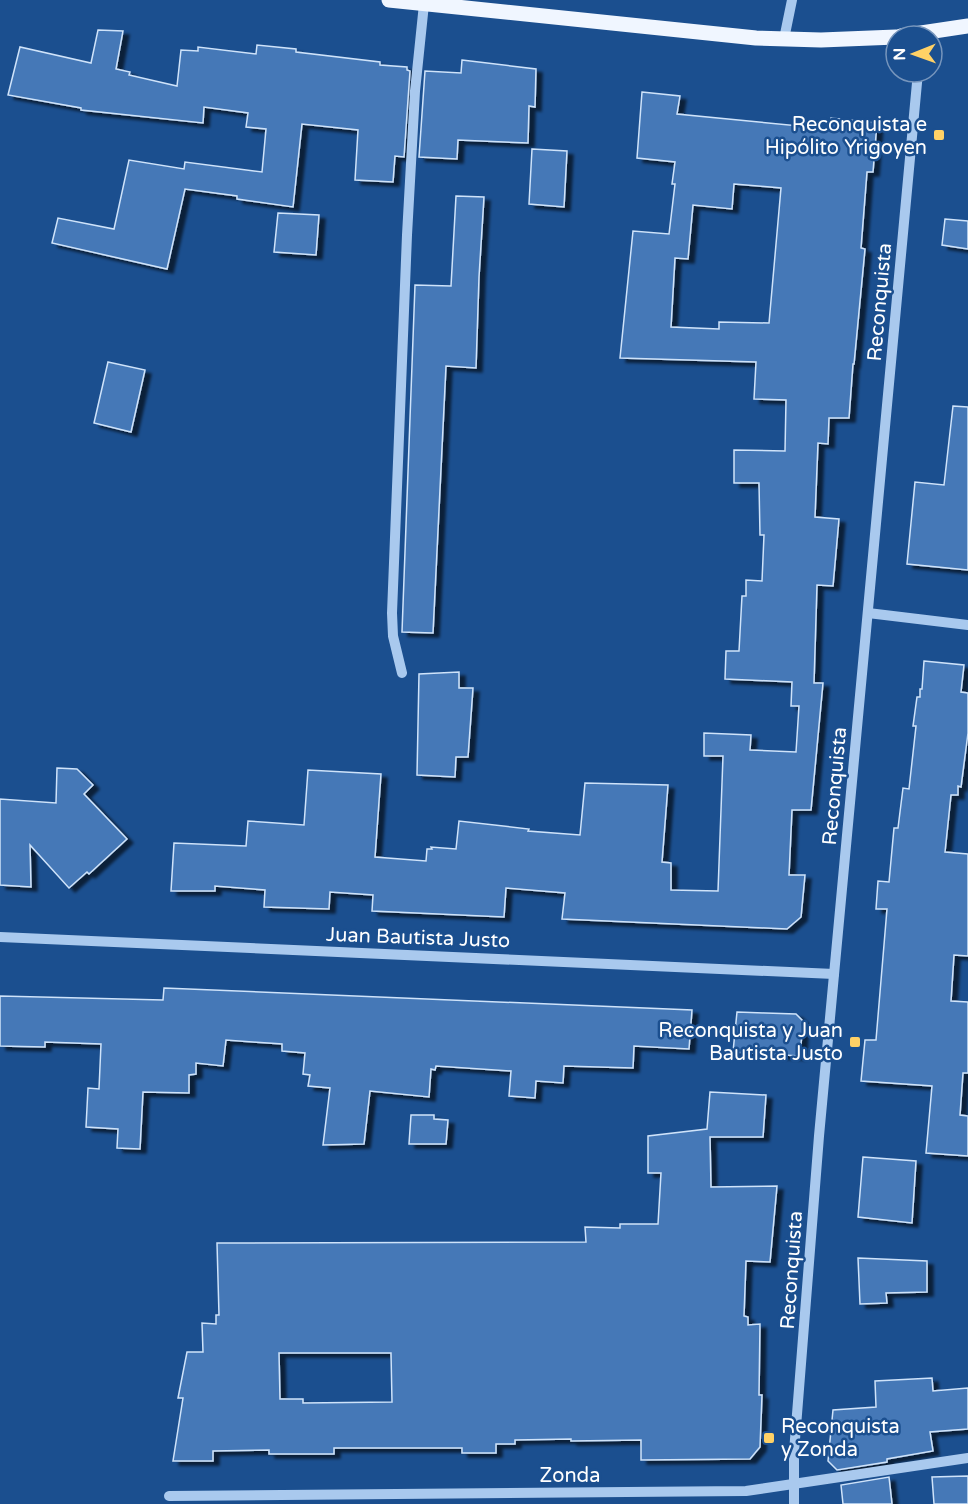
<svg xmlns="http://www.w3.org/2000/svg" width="968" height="1504" font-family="'Varela Round',sans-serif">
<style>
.building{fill:#4478b7;stroke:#cfe3fa;stroke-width:1.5;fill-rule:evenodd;filter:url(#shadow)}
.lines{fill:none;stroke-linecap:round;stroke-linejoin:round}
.minor{stroke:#a9c9ee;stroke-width:10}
.major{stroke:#f0f6ff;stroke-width:15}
.poi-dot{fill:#ffd166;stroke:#1b4f8f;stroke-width:2}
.labels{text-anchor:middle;stroke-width:5;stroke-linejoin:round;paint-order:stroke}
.poi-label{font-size:20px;fill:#fff;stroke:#1b4f8f;text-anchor:end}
.street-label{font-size:20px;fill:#fff;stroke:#1b4f8f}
</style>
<defs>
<filter id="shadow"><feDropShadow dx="6" dy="4" stdDeviation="1.5" flood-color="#0009"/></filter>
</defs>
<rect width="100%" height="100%" fill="#1b4f8f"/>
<g class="building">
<polygon points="98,30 123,31 116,69 130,72 129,75 177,86 181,50 198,51 198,47 256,54 257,45 296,49 296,52 380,62 380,65 407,67 407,70 410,71 404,157 395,156 393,182 355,180 358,130 302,124 293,207 237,199 237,196 185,189 167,269 52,243 58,218 114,229 129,160 184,169 185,162 262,172 266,129 246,127 248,113 204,107 203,123 81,110 81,108 8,95 20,47 91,63"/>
<polygon points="462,60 536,69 535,107 529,106 528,143 458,140 457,159 419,157 425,71 461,73"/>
<path d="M642 92 680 96 677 114 830 129 831 118 877 123 873 172H867L861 248 865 249 854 364H853L849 418H829L828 444 818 443 815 517 839 519 833 586 817 585 814 683H823L811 810H792L789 875H805L801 917 787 929 562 919 565 893 506 888 504 917 372 911 373 895 330 892 329 909 264 907 265 890 215 886V891H171L174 843 246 846 248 821 304 825 308 770 381 774 375 857 426 861 427 849H432L431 847 456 849 459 821 529 829 528 831 580 835 585 783 668 785 662 862 671 863V890L718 891 723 756H704V733L751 735 750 750 796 752 799 706H791L792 682 725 679 726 651H739L742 596H746V580L762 581 764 535H760L759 483H734V450L785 451 786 400 754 399 756 362 620 358 633 231 669 234 675 184H672L675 162 637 158ZM734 184 781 188 769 323 719 322V329L671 327 675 258 688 259 693 205 732 209Z"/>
<polygon points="532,149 567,151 564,207 529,204"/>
<polygon points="456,196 484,197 479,277 476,368 446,366 433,633 402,632 415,285 451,286"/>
<polygon points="278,213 319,215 316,255 274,252"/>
<polygon points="945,219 968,221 968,249 942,245"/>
<polygon points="108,362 145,370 131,432 94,423"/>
<polygon points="953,406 968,407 968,570 907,564 915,482 944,485"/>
<polygon points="924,661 964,665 961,692 968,693 968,733 961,787 958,786 958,795 951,795 945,852 968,854 968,956 954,955 951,1001 968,1002 968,1073 963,1073 960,1115 968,1116 968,1156 926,1153 932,1086 861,1081 865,1040 876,1040 887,909 876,909 878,881 889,882 894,828 898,828 903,788 909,789 916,726 913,726 917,697 920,697 920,689 922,689"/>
<polygon points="459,672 459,688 473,688 468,757 456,757 455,777 417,775 419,674"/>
<polygon points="57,768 77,769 93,785 84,794 127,839 89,874 87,872 69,888 30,845 31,887 0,885 0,799 56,803"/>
<polygon points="164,988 692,1010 689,1049 634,1046 633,1068 564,1066 563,1083 536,1081 535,1098 509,1096 511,1071 436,1066 435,1070 431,1069 429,1097 370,1091 364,1144 323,1145 330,1088 308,1086 310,1075 303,1074 305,1053 282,1051 282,1044 226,1040 223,1066 196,1063 196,1074 189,1075 189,1093 143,1092 140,1149 117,1148 118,1129 86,1127 88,1088 99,1089 101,1044 45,1042 45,1047 0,1046 0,996 163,1000"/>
<polygon points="737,1012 796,1014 803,1021 800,1056 733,1052"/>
<path d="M710 1092 766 1095 763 1137H710L711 1187 777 1186 770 1262 746 1261 744 1316 748 1317V1325L760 1324 759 1395H762L760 1447 750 1459 641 1460V1440L571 1441V1439L515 1440V1444H496V1453H462V1448H334V1454H269V1450L213 1451V1461H173L183 1398H178L187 1352H203L202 1323 216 1324V1315H219L217 1243 586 1242 585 1227 620 1228V1224H658L661 1173H648V1136L707 1129ZM279 1353H391L392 1402 303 1403V1399H280Z"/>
<polygon points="411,1115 434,1115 434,1119 448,1120 446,1144 409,1144"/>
<polygon points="863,1157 916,1161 912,1223 858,1217"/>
<polygon points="858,1258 927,1261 927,1292 886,1293 887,1303 860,1304"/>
<polygon points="932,1378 933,1391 968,1388 968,1429 930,1432 933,1451 887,1459 887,1462 837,1470 828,1461 833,1410 876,1407 875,1381"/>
<polygon points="968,1476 968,1504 934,1504 932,1477"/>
<polygon points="889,1477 892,1504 843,1504 841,1485"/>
</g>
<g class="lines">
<g class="minor">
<polyline points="784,39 792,0"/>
<polyline points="868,613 968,625"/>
<polyline points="402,673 393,636 392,613 407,235 415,91 424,4"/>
<polyline points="0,937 834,974"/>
<polyline points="169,1496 746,1491 968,1458"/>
<polyline points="794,1504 794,1452 819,1136 918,72"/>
</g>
<g class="major">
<polyline points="389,0 756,38 821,40 896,37"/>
<polyline points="901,36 968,26"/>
</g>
</g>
<g class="poi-dot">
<rect x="933" y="129" width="12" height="12" rx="3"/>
<rect x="849" y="1036" width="12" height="12" rx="3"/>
<rect x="763" y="1432" width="12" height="12" rx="3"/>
</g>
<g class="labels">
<g class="poi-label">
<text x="927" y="131">Reconquista e<tspan x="927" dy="23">Hipólito Yrigoyen</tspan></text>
<text x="843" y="1037">Reconquista y Juan<tspan x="843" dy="23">Bautista Justo</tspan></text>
<text x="781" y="1433" text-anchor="start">Reconquista<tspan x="781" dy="23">y Zonda</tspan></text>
</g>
<g class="street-label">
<text transform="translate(879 302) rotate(-85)" y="7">Reconquista</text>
<text transform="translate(834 786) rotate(-85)" y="7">Reconquista</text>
<text transform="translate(418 937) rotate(2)" y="7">Juan Bautista Justo</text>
<text transform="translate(791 1270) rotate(-86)" y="7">Reconquista</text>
<text x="570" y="1482">Zonda</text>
</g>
</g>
<g transform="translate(914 54) rotate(269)"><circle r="28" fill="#1b4f8f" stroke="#7695bc" stroke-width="1.5"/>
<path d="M0-4.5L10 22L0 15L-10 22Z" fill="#ffd166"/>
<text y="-9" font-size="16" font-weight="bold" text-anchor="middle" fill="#ffffff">N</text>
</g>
</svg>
